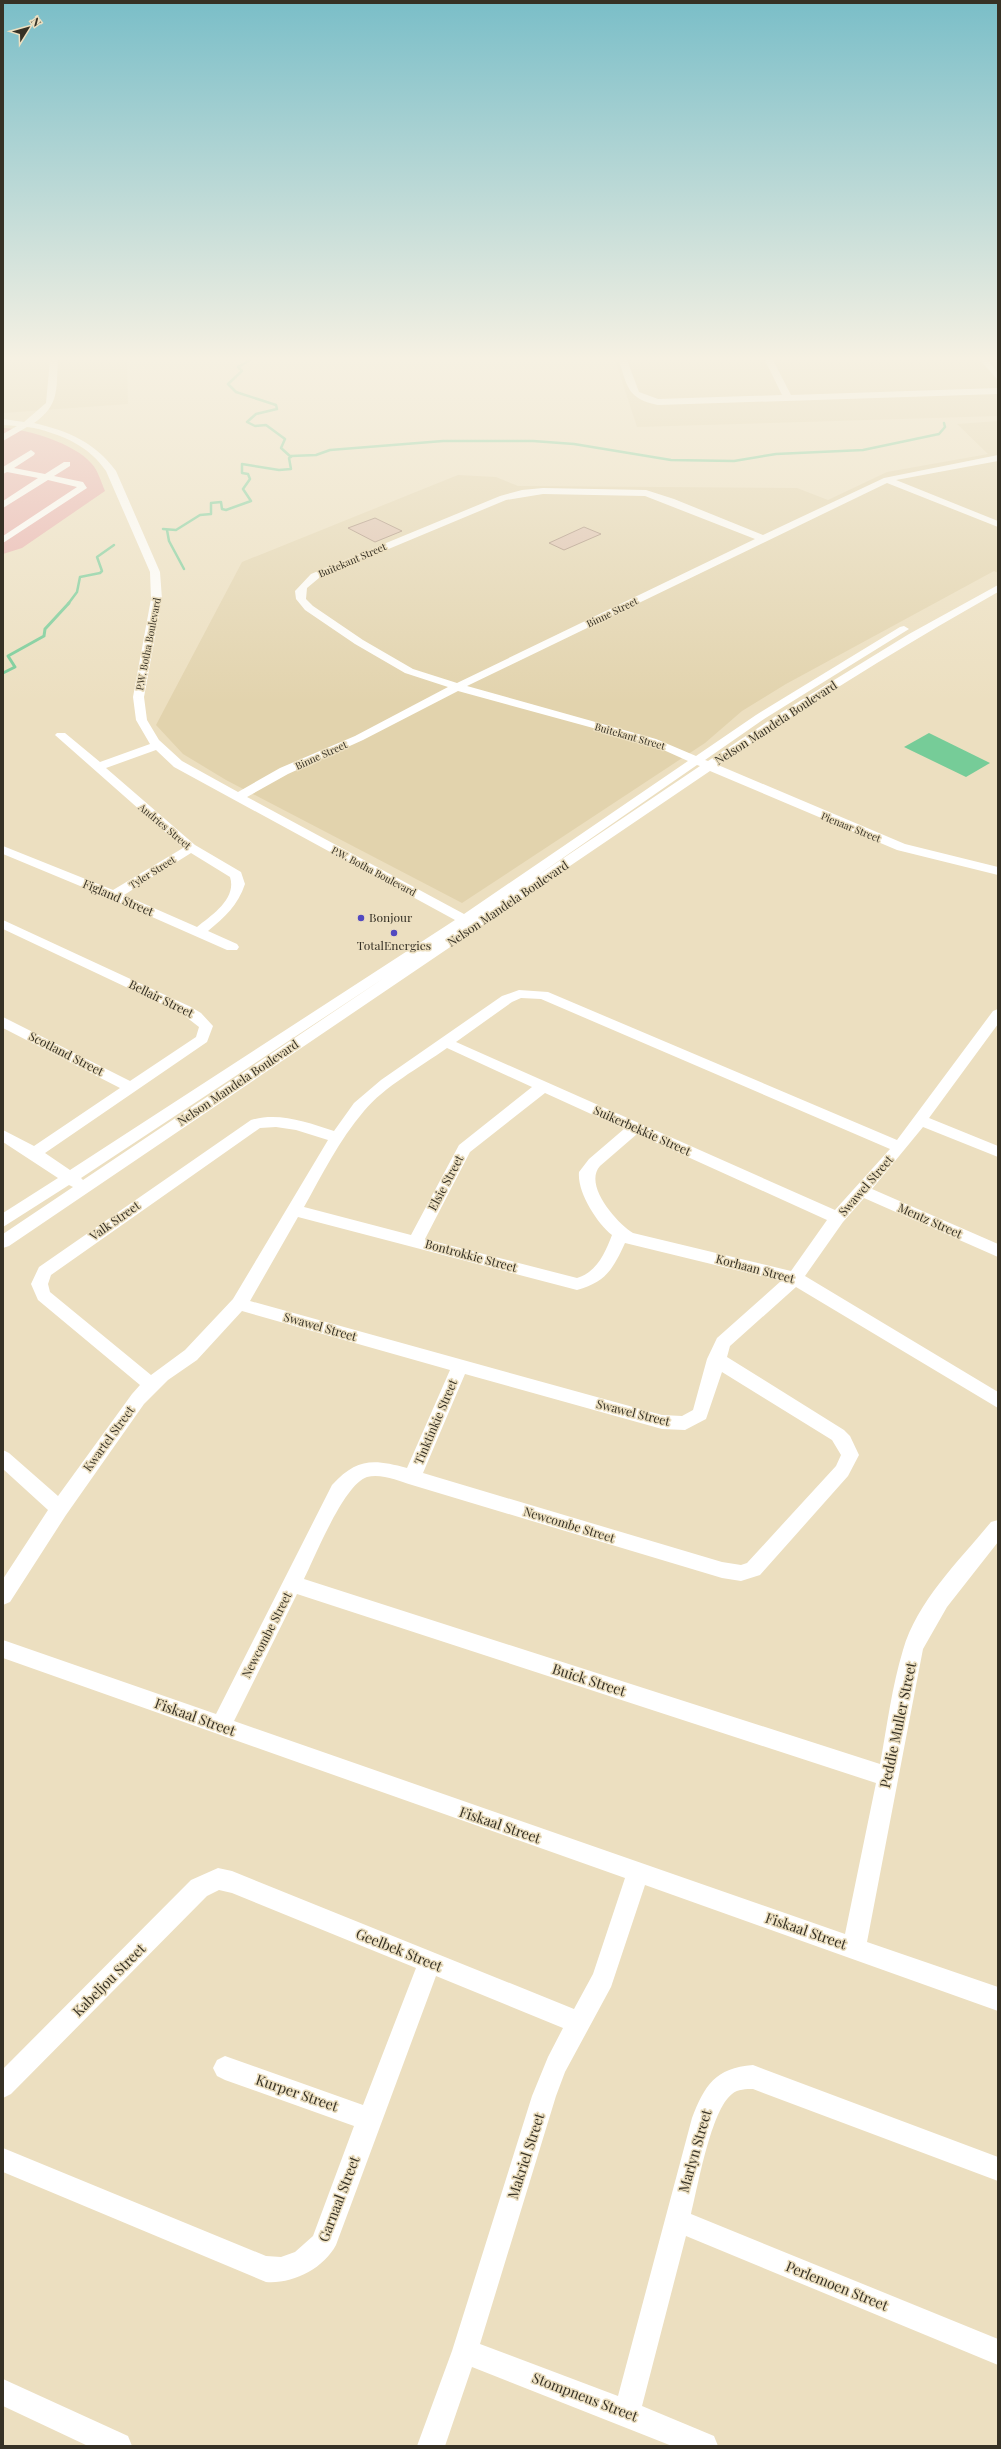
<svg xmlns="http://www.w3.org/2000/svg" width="1001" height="2449" font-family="'Playfair Display',serif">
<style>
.built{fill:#e2d3ad}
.green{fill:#e8acaa}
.water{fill:#76cc98}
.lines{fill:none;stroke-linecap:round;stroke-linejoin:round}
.stream-far1{stroke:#76cc98;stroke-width:2.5}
.stream{stroke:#76cc98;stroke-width:3}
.building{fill:#dbbdaa;stroke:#a18572}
.minor{fill:#fff;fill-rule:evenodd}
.poi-dot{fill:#5249c0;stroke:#ecdfc0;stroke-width:1.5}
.labels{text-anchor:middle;stroke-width:3;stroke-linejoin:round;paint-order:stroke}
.far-street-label{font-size:10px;fill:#363125;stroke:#ecdfc0}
.street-label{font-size:12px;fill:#363125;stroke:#ecdfc0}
.poi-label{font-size:12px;fill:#363125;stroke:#ecdfc0;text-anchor:start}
.near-street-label{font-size:14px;fill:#363125;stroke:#ecdfc0}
</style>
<rect width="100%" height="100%" fill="#ecdfc0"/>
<g class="built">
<polygon points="3,360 127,360 128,404 3,413"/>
<polygon points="615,360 998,360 998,416 637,427"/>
<polygon points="998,421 998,573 994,571 786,684 742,711 705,743 462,903 226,780 183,754 156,725 242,562 458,475 496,477 518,486 797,488 828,500 887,472 988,454 957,424"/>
</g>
<path class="green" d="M3 428C28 429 75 444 91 463 98 470 101 482 105 491L22 548 3 554Z"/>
<polygon class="water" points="929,733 990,763 966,777 904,747"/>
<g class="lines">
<g class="stream-far1">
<polyline points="291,456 316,455 330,450 443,441 533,441 574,444 671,460 734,461 776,454 863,450 939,434 945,427 944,423"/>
<polyline points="163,529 176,530 200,515 211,514 211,503 221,502 222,509 226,510 251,501 243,489 250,479 248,474 242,473 242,464 279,470 291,469 289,458 291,457 281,448 285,439 266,425 255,426 247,422 256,414 277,409 276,405 236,392 228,384 242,371 238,367 250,360"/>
<polyline points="167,530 169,541 184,569"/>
<polyline points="68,604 77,592 80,577 100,573 102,571 97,557 114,545"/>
</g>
<polyline class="stream" points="3,673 15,667 8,656 44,636 45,629 69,603"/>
</g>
<g class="building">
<polygon points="375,518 402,531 375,542 348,528"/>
<polygon points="584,527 601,534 564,550 549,543"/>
</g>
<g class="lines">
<g class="minor">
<path d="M50 360H58C56 389 60 405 34 423 68 431 95 442 116 471L160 572 162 599 144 697 147 720 159 740 182 761 238 792 280 768 355 736 448 687 405 673 355 644 305 610 296 599 295 591 311 574 500 496 522 490 543 488 646 490 674 499 763 535 884 478 998 455V461L896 480 998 521V527L887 483 467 686 656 739 696 756 756 715 900 627 904 626 909 629 764 719 705 760 708 761 782 712 909 634 998 585V592C902 646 809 704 718 765L905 844 998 867V875L897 850 710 771 9 1246 3 1248V1234L73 1187 69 1185 3 1227V1213L58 1178 3 1142V1130L34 1146 120 1088 3 1028V1017L130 1081 196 1037 199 1027 181 1013 3 929V920L191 1007 201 1013 213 1026 207 1042 45 1153 70 1170 455 920 174 767 156 750 106 768 195 845 241 872 245 884C238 905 225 917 208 931L237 944 239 947 237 950H227L109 898 3 854V846L113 890 183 848 55 735 57 733H65L100 762 150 744 136 720 133 697 151 599 150 572 106 471C89 446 63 435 34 428L27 427 3 441V434L17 426 3 425V419L24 422 46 403ZM543 494 645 496 755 539 457 683 413 669 363 640 313 606 306 599 307 588 319 578 506 500ZM458 691 648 743 688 761 464 914 247 797 288 774 363 740ZM697 765 700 766 531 880ZM191 853 230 877C237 899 212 915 197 927L124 895ZM384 978 83 1180 81 1178Z"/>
<path d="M619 360H627L639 392 658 399 782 395 765 360H773L791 395 998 388V394L658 405C628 399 627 387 619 360Z"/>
<polygon points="980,360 988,360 998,373 998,380"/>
<polygon points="31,450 35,453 34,455 14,468 45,474 64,462 70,462 70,466 54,476 83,482 87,488 3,543 3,536 77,487 48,480 3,508 3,501 38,478 7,472 3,474 3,467"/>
<path d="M519 990 548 992 897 1140 993 1011 998 1009V1024L929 1118 998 1146V1157L923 1127 872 1189 998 1244V1257L864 1198 843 1222 805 1276 998 1392V1408L796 1287 730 1346 727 1357 844 1430 850 1436 859 1455 848 1476 760 1575 741 1581 722 1578 412 1485C399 1481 381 1473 367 1477 344 1484 315 1557 304 1579L880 1764C887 1726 892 1686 903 1650 917 1601 960 1560 991 1522L998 1520V1542L947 1607 923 1649 867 1942 998 1987V2011L645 1885 611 1987 565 2072 556 2096 480 2344 618 2396 692 2118C705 2085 715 2068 753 2065L998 2157V2181L753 2089C746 2089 738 2089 732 2094 711 2110 698 2186 691 2214L998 2339V2365L686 2236 642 2406 714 2436 718 2446H672L472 2367 445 2446H417L452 2351 532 2096 548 2057 563 2028 436 1976 336 2245C323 2269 293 2284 266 2282L3 2172V2148L266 2256 281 2257 295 2252 313 2236 354 2126 225 2080 217 2076 213 2068 217 2060 225 2056 363 2105 416 1968 232 1893 219 1890 207 1896 11 2094 3 2098V2069L191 1880 218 1868 232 1871 574 2009 593 1974 625 1878 3 1658V1640L216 1714 332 1485C357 1458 373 1459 407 1468L450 1370 242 1311 197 1360 168 1380 144 1404 66 1515 10 1602 3 1605V1579L48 1510 3 1469V1450L9 1453 58 1496 132 1394 140 1385 38 1300 31 1284 39 1267 251 1120C279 1112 306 1122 334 1131L354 1103 381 1080 502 996ZM521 998 541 999 890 1149 835 1210 456 1042 512 1002ZM447 1048 532 1087 459 1145 411 1235 304 1207C322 1175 339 1140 364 1111 385 1086 419 1068 447 1048ZM545 1093 624 1129 589 1159 579 1172C577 1192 597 1223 612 1235 605 1253 597 1272 577 1278L425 1239 470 1152ZM276 1127 296 1130 328 1140 233 1299 185 1350 151 1375 50 1292 48 1284 51 1275 260 1128ZM637 1134 827 1220 791 1271 633 1233C617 1223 583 1185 600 1166ZM298 1217 577 1290C606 1282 613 1269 625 1243L781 1281 717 1338 707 1359 693 1410 682 1416 662 1415 250 1301ZM722 1372 832 1440 841 1455 836 1466 747 1563 741 1565 722 1562 423 1473 465 1374 662 1429 685 1430 706 1419ZM297 1594 876 1783 845 1934 234 1721Z"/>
<polygon points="3,2379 128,2436 132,2446 88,2446 3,2406"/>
</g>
</g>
<linearGradient id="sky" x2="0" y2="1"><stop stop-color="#7abec8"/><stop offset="0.51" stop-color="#f6f1e3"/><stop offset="1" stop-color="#f6f1e3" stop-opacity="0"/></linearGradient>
<rect width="1001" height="703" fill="url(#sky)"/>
<g class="poi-dot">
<circle cx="361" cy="918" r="4"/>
<circle cx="394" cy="933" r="4"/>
</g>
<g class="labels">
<g class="far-street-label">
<text transform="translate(352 560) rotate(-23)" y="4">Buitekant Street</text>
<text transform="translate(612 612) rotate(-26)" y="4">Binne Street</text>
<text transform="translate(148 644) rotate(-79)" y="4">P.W. Botha Boulevard</text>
<text transform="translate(630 736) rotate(16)" y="4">Buitekant Street</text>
<text transform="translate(321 755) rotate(-24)" y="4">Binne Street</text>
<text transform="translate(165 826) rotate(40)" y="4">Andries Street</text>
<text transform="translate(851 827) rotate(22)" y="4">Pienaar Street</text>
<text transform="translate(374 871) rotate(28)" y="4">P.W. Botha Boulevard</text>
<text transform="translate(152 872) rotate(-32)" y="4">Tyler Street</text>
</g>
<g class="street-label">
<text transform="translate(776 723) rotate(-33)" y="4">Nelson Mandela Boulevard</text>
<text transform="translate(118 898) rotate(23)" y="4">Figland Street</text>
<text transform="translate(508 904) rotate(-34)" y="4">Nelson Mandela Boulevard</text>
<text transform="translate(161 999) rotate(26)" y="4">Bellair Street</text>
<text transform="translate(66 1054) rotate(27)" y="4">Scotland Street</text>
<text transform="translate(238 1083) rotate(-34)" y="4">Nelson Mandela Boulevard</text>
<text transform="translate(642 1131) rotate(24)" y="4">Suikerbekkie Street</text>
<text transform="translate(446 1183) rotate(-62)" y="4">Elsie Street</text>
<text transform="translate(866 1186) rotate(-49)" y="4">Swawel Street</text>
<text transform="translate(115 1221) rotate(-35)" y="4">Valk Street</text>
<text transform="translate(930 1221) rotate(24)" y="4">Mentz Street</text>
<text transform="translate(471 1256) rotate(15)" y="4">Bontrokkie Street</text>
<text transform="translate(755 1269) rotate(15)" y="4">Korhaan Street</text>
<text transform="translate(320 1327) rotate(16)" y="4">Swawel Street</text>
<text transform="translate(633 1413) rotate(14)" y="4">Swawel Street</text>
<text transform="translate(436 1422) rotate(-67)" y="4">Tinktinkie Street</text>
<text transform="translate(109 1439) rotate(-54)" y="4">Kwartel Street</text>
<text transform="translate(569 1525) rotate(17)" y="4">Newcombe Street</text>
<text transform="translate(267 1635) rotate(-63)" y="4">Newcombe Street</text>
</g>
<g class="poi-label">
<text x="369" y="922">Bonjour</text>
<text x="394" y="950" text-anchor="middle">TotalEnergies</text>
</g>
<g class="near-street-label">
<text transform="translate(589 1680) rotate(18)" y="5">Buick Street</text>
<text transform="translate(195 1717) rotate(20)" y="5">Fiskaal Street</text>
<text transform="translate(898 1725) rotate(-78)" y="5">Peddie Muller Street</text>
<text transform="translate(500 1825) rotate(19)" y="5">Fiskaal Street</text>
<text transform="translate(806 1931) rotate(19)" y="5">Fiskaal Street</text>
<text transform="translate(399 1950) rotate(22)" y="5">Geelbek Street</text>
<text transform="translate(109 1980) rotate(-45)" y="5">Kabeljou Street</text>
<text transform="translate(297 2093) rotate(19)" y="5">Kurper Street</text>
<text transform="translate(695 2151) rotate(-74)" y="5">Marlyn Street</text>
<text transform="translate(526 2156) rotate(-72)" y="5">Makriel Street</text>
<text transform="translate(339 2199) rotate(-69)" y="5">Garnaal Street</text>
<text transform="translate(837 2286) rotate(22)" y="5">Perlemoen Street</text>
<text transform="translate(585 2397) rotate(21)" y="5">Stompneus Street</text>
</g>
</g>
<rect width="1001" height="2449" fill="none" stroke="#363125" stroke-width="8"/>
<g transform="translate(28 28) rotate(53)" stroke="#ecdfc0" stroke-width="3" paint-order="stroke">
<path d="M0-3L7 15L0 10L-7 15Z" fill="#363125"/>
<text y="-6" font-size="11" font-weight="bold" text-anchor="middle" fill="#363125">N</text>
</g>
</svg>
